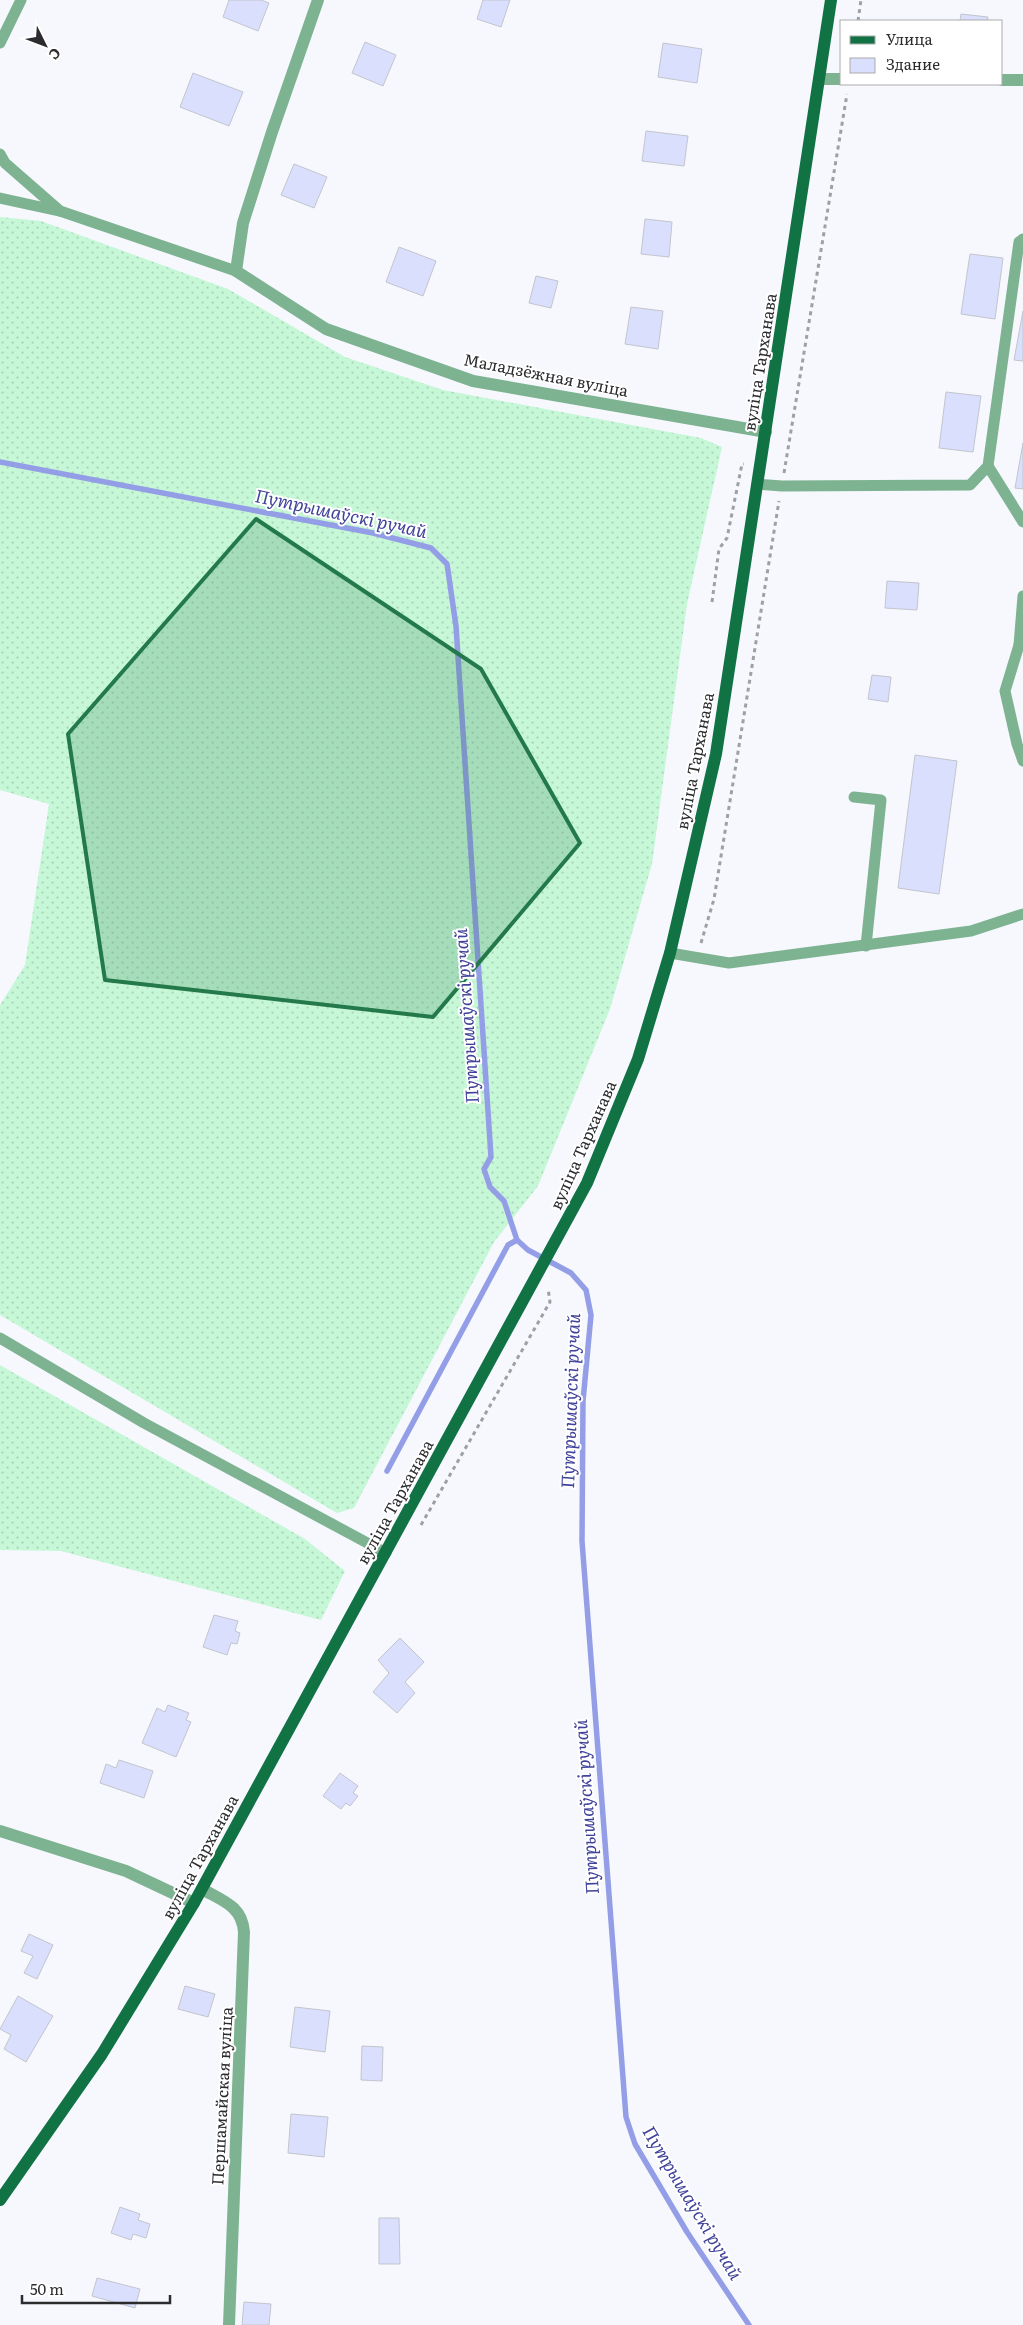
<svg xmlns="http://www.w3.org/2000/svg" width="1023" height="2325" font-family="Literata,serif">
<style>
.grass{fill:url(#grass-dots)}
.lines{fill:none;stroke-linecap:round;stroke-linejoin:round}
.stream{stroke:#949ee7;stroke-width:5.5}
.building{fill:#dadffe;stroke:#c3c5cc}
.path{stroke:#9fa0a5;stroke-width:3;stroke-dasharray:4 4;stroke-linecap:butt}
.lane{stroke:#7eb391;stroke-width:11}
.street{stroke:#7eb391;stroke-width:12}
.primary{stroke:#117344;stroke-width:12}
.marked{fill:#24794b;fill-opacity:0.2;stroke:#24794b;stroke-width:4;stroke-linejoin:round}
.labels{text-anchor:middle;stroke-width:4;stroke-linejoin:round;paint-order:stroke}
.street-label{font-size:16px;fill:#2c2c2f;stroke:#fff}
.water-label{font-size:18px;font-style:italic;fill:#41439a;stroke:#fff}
</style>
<defs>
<pattern id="grass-dots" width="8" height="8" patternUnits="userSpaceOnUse" patternTransform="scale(1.25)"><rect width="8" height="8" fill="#c6f7d7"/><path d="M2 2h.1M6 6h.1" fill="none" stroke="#aad4b9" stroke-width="1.8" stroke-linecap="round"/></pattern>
</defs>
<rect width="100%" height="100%" fill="#f6f8fe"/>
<g class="grass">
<polygon points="0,217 41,221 228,289 345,357 443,390 701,438 722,447 687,604 652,864 610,1009 538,1186 494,1242 354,1508 337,1513 0,1315 0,1005 25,965 49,804 0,790"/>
<polygon points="0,1365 305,1539 345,1571 321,1620 61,1551 0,1550"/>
</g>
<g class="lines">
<g class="stream">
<polyline points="0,462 373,533 431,548 447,564 456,626 491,1157 484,1169 490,1187 504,1201 517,1240 528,1250 571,1273 586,1290 591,1315 583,1401 582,1541 626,2117 635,2144 687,2232 749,2325"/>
<polyline points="387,1471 508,1245 517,1240"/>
</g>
</g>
<g class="building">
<polygon points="229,0 261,0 269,3 258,31 223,17"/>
<polygon points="483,0 510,0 501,27 477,19"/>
<polygon points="961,14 988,17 987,21 960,21"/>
<polygon points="365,42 396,55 383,86 352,73"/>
<polygon points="663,43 702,49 697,83 658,77"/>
<polygon points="193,73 243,92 229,126 180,107"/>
<polygon points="646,131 688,136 684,166 642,161"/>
<polygon points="294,164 327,177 314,208 281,195"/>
<polygon points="645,219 672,222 669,257 641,254"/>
<polygon points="399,247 436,261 423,296 386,282"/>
<polygon points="970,254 1003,258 995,319 961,314"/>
<polygon points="536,276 558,281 551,308 529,303"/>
<polygon points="631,307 663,311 658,349 625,344"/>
<polygon points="1023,311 1023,361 1014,360"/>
<polygon points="946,392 981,396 973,452 939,448"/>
<polygon points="1023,443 1023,489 1015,488"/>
<polygon points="887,581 919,583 917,610 885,608"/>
<polygon points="872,675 891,677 888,702 868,699"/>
<polygon points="915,755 957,761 939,894 898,888"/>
<polygon points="214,1615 238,1621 235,1631 240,1633 237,1644 231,1643 227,1655 203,1647"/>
<polygon points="400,1638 424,1662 405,1682 415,1693 397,1713 373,1692 389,1673 378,1660"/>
<polygon points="168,1705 189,1713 186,1720 191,1722 176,1757 142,1743 157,1708 165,1712"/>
<polygon points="119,1760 153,1771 144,1798 100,1783 106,1764 116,1768"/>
<polygon points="340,1773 358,1786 353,1793 358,1796 350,1806 346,1803 341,1809 323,1796"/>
<polygon points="29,1934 53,1945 37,1979 24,1973 33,1956 21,1951"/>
<polygon points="185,1986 215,1994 208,2017 178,2009"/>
<polygon points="18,1996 53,2016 26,2062 4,2049 11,2035 0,2029"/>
<polygon points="295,2007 330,2011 325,2052 290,2047"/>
<polygon points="362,2046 383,2047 382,2081 361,2080"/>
<polygon points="291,2114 328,2117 324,2157 288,2153"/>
<polygon points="120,2207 140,2214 138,2220 150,2224 146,2238 133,2234 131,2240 111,2233"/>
<polygon points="379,2218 399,2218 400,2264 379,2264"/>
<polygon points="97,2278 140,2289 135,2308 92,2296"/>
<polygon points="244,2302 271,2304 269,2325 242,2325"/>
</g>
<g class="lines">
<g class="path">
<polyline points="858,21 861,0"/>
<polyline points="784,473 847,94"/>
<polyline points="712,602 719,549 727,538 742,464 744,464"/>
<polyline points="701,943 714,899 779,501"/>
<polyline points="421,1525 550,1302 548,1288"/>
</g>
<g class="lane">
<polyline points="0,43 21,0"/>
<polyline points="0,154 5,163 60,211 236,271"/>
<polyline points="0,198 59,211"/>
<polyline points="988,466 1023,522"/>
<polyline points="757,484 782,486 970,485 988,466 1019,242 1023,239"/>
<polyline points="1019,645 1023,596"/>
<polyline points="1023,645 1019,645 1005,691 1017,744 1023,761"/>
<polyline points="854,797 881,800 866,946"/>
<polyline points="670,953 729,963 971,931 1023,914"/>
<polyline points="0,1338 144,1423 386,1553"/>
</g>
<g class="street">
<polyline points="318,0 272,132 243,223 236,271 326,329 473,381 766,432"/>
<polyline points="819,79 842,79"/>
<polyline points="1002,80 1023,80"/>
<polyline points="0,1831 126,1871 194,1903"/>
<path d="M202 1889C223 1901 242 1906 244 1932L229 2325"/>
</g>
<polyline class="primary" points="0,2200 102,2054 194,1903 587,1183 638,1059 670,953 716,754 831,0"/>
</g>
<path class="marked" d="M256 519 481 669 580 843 433 1017 105 980 68 734Z"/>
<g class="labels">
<g class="street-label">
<text transform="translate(760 362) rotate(-81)" y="6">вуліца Тарханава</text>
<text transform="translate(546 375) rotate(11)" y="6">Маладзёжная вуліца</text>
<text transform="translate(695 761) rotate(-79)" y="6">вуліца Тарханава</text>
<text transform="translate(583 1145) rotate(-66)" y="6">вуліца Тарханава</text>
<text transform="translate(395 1502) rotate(-61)" y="6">вуліца Тарханава</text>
<text transform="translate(200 1857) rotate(-61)" y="6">вуліца Тарханава</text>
<text transform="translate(222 2096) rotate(-87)" y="6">Першамайская вуліца</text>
</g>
<g class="water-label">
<text transform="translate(341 514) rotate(12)" y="6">Путрышаўскі ручай</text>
<text transform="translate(467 1016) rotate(-94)" y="6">Путрышаўскі ручай</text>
<text transform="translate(571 1401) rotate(-88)" y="6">Путрышаўскі ручай</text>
<text transform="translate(587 1807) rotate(-94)" y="6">Путрышаўскі ручай</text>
<text transform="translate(692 2203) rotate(59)" y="6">Путрышаўскі ручай</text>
</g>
</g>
<rect x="840" y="20" width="162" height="65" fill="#ffffff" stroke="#ababac"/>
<rect x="850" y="36" width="25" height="8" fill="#117344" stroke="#ababac"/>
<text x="886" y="45" font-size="15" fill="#2c2c2f">Улица</text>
<rect x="850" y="58" width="25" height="15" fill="#dadffe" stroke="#ababac"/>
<text x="886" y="70" font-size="15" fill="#2c2c2f">Здание</text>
<g transform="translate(45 45) rotate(132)" stroke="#ffffff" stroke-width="4" paint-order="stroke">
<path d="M0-4L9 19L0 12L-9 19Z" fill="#2c2c2f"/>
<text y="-8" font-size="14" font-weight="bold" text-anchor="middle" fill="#2c2c2f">С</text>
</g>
<path d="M22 2295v8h148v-8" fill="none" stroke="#2c2c2f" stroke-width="2.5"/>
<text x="30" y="2295" font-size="15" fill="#2c2c2f" stroke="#ffffff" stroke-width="4" paint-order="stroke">50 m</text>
</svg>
